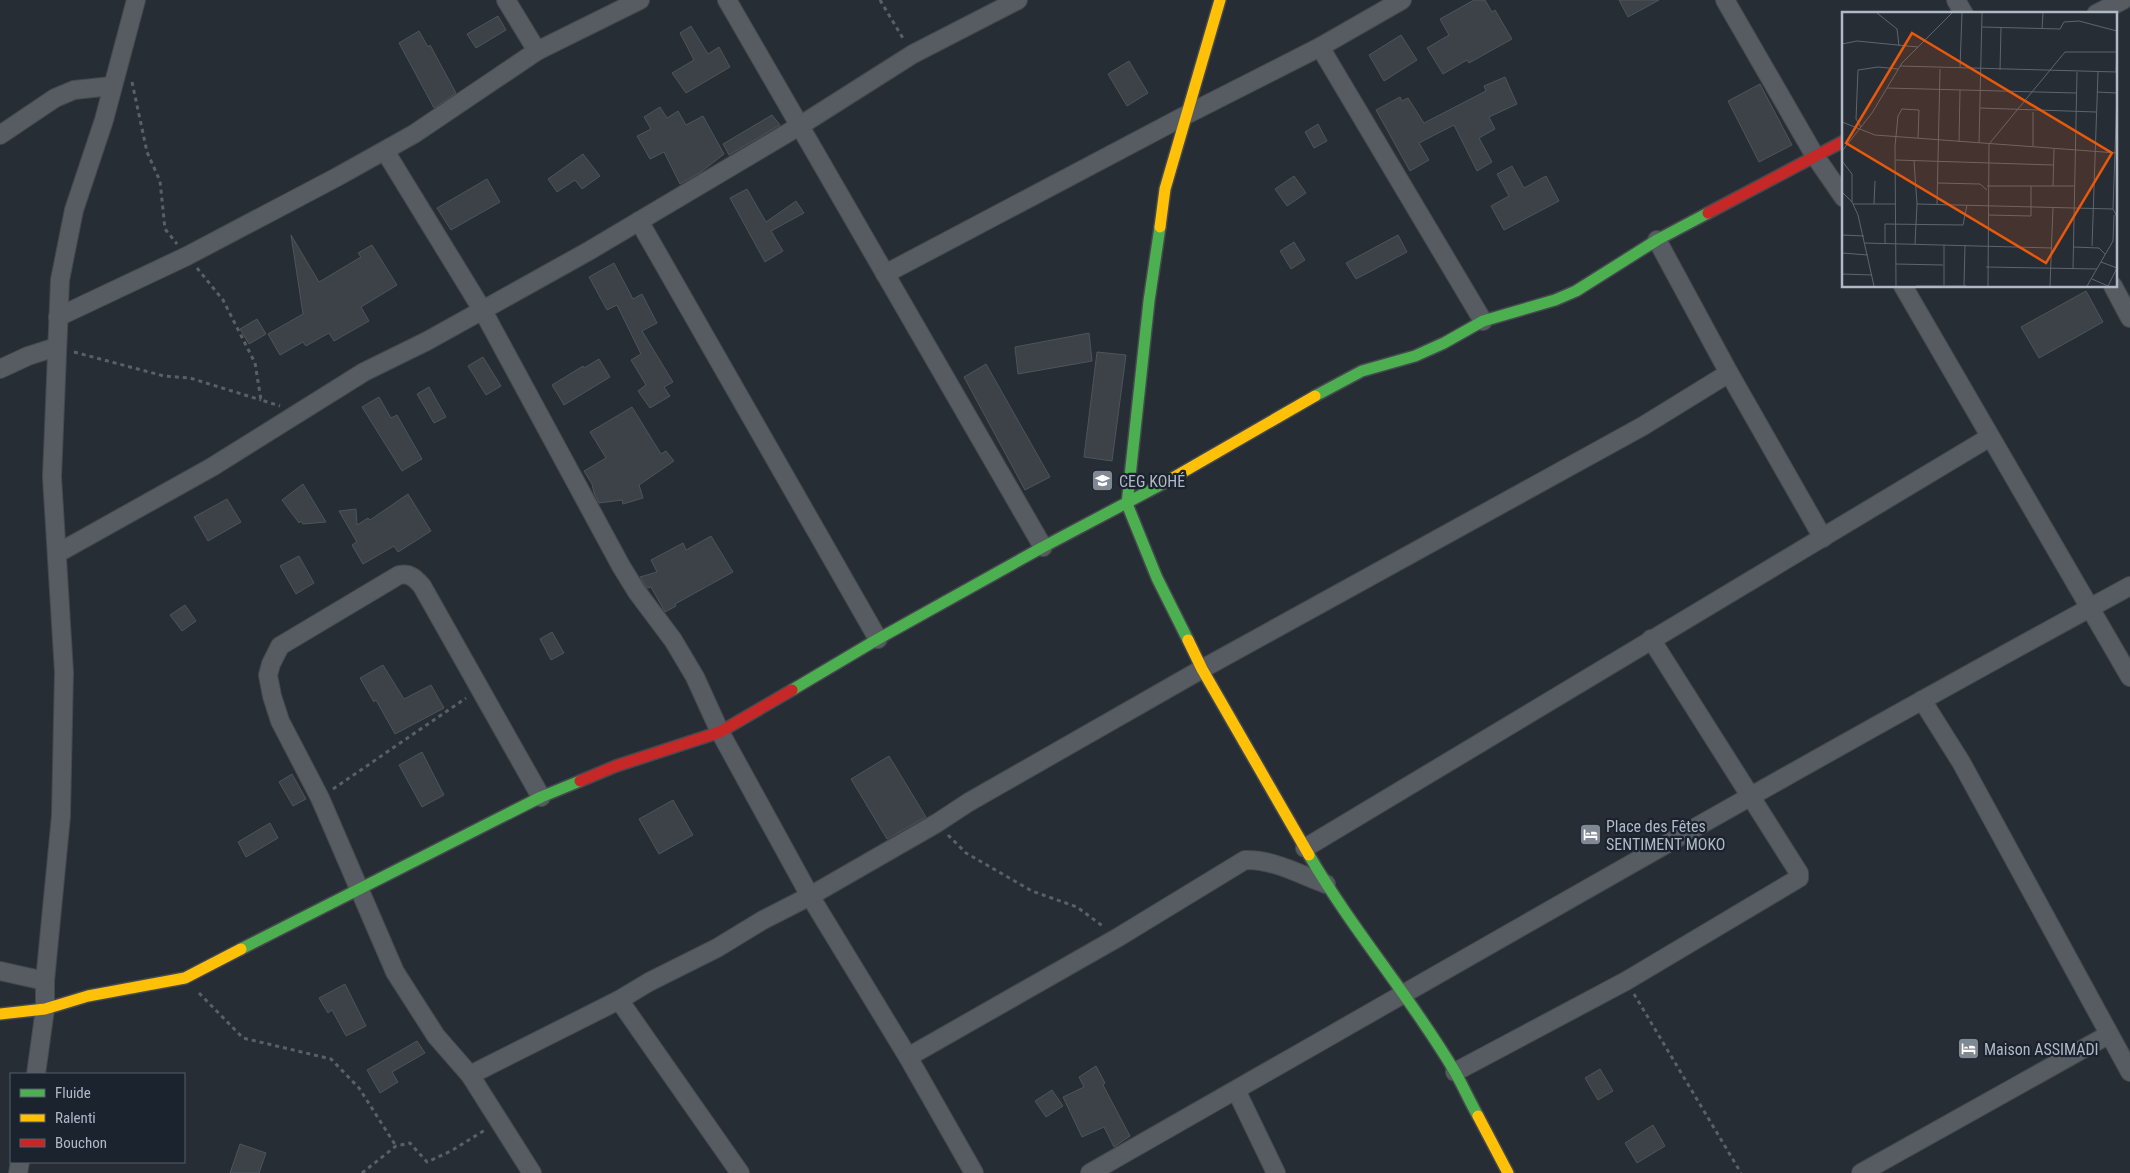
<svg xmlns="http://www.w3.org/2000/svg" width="2130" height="1173" font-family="'Roboto Condensed',sans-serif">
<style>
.building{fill:#3c4248;stroke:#4f545c}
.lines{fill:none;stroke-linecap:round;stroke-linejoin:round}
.street-casing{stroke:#45494f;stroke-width:20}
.fast-casing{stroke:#45494f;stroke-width:14}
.slow-casing{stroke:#45494f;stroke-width:14}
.jam-casing{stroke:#45494f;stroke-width:14}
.path{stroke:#5a6066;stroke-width:3;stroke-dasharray:4 4;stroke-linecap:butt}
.street{stroke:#575b62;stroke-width:18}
.fast{stroke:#4caf50;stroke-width:11}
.slow{stroke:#ffc107;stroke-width:11}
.jam{stroke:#c62828;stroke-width:11}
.labels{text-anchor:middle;stroke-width:4.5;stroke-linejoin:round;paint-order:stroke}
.poi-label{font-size:16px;fill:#b0b9c6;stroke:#1b232e;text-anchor:start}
.inset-road{fill:none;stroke:#5e656e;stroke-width:1}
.view{fill:#e8590c;fill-opacity:0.15;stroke:#e8590c;stroke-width:2.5}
.inset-edge{fill:none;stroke:#b0b9c6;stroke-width:2.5}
</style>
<rect width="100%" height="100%" fill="#272d34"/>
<g class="building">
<polygon points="1474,0 1485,0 1492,12 1495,10 1512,39 1469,63 1467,60 1443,74 1427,48 1449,35 1440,19"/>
<polygon points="1619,0 1659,0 1628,17"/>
<polygon points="498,16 506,30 476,48 467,34"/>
<polygon points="691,26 708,54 719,47 730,67 686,93 672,73 694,60 680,33"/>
<polygon points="419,31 428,47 430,45 456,93 434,108 399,43"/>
<polygon points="1401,35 1417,60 1384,81 1369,55"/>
<polygon points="1129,61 1148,93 1127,106 1108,74"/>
<polygon points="1505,77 1517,104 1489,117 1495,129 1479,138 1492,162 1477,171 1454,125 1419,143 1429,160 1410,171 1376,110 1400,97 1402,101 1408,98 1424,123 1486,91 1484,86"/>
<polygon points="1760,84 1792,145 1759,162 1728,101"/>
<polygon points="660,107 667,118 678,111 686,125 703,116 724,154 701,172 680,184 664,152 650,159 637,136 651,129 644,117"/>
<polygon points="772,115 780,125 729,155 723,144"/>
<polygon points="1318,124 1327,141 1314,148 1305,132"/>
<polygon points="583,154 600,176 582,189 575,180 557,192 548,179"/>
<polygon points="1512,166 1524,188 1546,176 1559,201 1504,230 1491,206 1509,196 1497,174"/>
<polygon points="1294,176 1306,193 1287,206 1275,189"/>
<polygon points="487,179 500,202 451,230 437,208"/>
<polygon points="747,189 766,222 796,201 804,213 771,231 783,251 765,262 730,198"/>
<polygon points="291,235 319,282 361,257 358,253 372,245 397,285 361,307 369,321 334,341 329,333 306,346 303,342 280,355 268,334 303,314"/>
<polygon points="1398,235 1407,252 1356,279 1346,263"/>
<polygon points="1294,242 1305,260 1291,269 1280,251"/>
<polygon points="614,263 633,299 642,294 657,323 642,331 673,382 664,387 670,396 650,408 638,391 646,385 631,360 641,354 617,305 607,310 589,277"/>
<polygon points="2086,291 2103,322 2039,358 2021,327"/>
<polygon points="257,319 266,334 249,344 240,329"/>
<polygon points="1089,333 1092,361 1018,374 1015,347"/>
<polygon points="1097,352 1126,355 1112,461 1084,457"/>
<polygon points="483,357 501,386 486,395 468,366"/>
<polygon points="599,359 610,377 564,405 552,385 583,366 584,368"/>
<polygon points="986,364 1050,477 1025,490 964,377"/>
<polygon points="429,387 446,417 434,423 417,394"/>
<polygon points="379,397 391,418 397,415 422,459 402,471 362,407"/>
<polygon points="632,407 661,454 666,451 674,461 639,485 643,498 623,504 622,500 599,503 594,493 592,484 584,471 606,458 590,432"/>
<polygon points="303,484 326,522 303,524 301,521 299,523 282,500"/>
<polygon points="408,494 431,531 398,552 394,546 363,564 352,545 357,542 339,511 356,509 357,525 368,518 370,520"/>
<polygon points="227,499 241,522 208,541 194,517"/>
<polygon points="711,536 733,572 675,604 676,606 665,612 651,587 647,588 640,577 657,572 651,560 683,543 686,550"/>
<polygon points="299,556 314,583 296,594 280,566"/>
<polygon points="185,605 196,621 182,631 170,615"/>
<polygon points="552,632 564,653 551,660 540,639"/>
<polygon points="383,665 404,699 431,685 444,708 395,734 376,700 374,702 360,678"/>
<polygon points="422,752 444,795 422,807 399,765"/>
<polygon points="889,756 926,817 887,839 851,779"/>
<polygon points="292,774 306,799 293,806 279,782"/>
<polygon points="673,800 693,835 659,854 639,819"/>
<polygon points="270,823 278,838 246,857 238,842"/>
<polygon points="345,984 366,1026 346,1036 332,1010 328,1013 319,998"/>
<polygon points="417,1041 425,1053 392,1072 398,1082 380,1093 367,1070"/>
<polygon points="1096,1066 1105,1083 1103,1085 1130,1136 1114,1147 1104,1127 1082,1137 1063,1097 1084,1087 1079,1077"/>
<polygon points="1600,1069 1613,1091 1598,1100 1585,1078"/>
<polygon points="1052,1090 1063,1106 1046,1117 1035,1101"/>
<polygon points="1653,1125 1665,1146 1637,1163 1625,1143"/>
<polygon points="240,1144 266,1153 259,1173 230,1173"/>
</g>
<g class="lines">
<defs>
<g id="street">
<polyline points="506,0 537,51"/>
<polyline points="727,0 1043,547"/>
<polyline points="1725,0 1815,156 1844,198"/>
<polyline points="1956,0 1964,14"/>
<polyline points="2096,14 2123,0"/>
<polyline points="1320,47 1483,321"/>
<polyline points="0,135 55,98 74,90 112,86"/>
<polyline points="385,151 483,311 621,566 637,592 673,640 695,677 720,732 810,896 908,1057 974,1173"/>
<polyline points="639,221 878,639"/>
<polyline points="1657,240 1729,373 1823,538"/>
<polyline points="885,274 1188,114 1320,47 1402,0"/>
<polyline points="1903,286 2130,677"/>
<polyline points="2113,286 2130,318"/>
<polyline points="58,317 187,256 337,177 414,134 537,51 640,0"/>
<polyline points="0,369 28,356 56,347"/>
<polyline points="58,553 212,467 364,372 427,341 587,252 801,125 913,54 1018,0"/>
<polyline points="1922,700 1961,762 2130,1072"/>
<polyline points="1305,848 1990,437"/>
<polyline points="0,971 45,981"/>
<polyline points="619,1000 740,1173"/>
<path d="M908 1057 1117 938 1245 860C1273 859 1301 875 1326 884"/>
<polyline points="1455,1072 1626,981 1799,878 1799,873 1651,639"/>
<polyline points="36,1074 45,1009 45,981 61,816 64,672 52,477 60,280 74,210 104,120 136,0"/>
<polyline points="470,1075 619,1000 649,982 717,948 763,920 810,896 937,823 969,802 1202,669 1643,426 1729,373"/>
<polyline points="1236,1090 1276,1173"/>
<polyline points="18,1173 20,1162"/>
<path d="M532 1173 470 1075 436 1036 395 972 320 798 280 721 272 696 268 675 271 664 280 646 399 575C410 573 415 578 422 586L541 797"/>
<path d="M1090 1173C1436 976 1780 776 2130 586"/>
<polyline points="1861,1173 2108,1035"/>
</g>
<g id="fast">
<polyline points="1160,227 1149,301 1127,504 1157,578 1188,640"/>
<polyline points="1315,396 1362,371 1415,356 1444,343 1483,321 1555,300 1576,291 1657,240 1708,213"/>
<polyline points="792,690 878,639 1043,547 1164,483"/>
<path d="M1309 855C1353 931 1411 997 1455 1072 1463 1086 1470 1102 1478 1116"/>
<polyline points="241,949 541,797 580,781"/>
</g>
<g id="slow">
<polyline points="1160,227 1165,189 1220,0"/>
<polyline points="1164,483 1315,396"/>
<polyline points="1188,640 1202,669 1309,855"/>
<polyline points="0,1014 45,1009 88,996 185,978 241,949"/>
<polyline points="1478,1116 1508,1173"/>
</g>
<g id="jam">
<polyline points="1708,213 1844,141"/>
<polyline points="580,781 616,766 720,732 792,690"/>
</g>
</defs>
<use href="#street" class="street-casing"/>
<use href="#fast" class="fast-casing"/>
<use href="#slow" class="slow-casing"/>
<use href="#jam" class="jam-casing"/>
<g class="path">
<polyline points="880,0 904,40"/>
<polyline points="132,82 147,152 160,181 165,229 177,244"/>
<polyline points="197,268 223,300 255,363 261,400 280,406"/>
<polyline points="74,352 164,376 190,378 261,400"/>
<polyline points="333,789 466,698"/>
<polyline points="948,835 966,853 1032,891 1077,907 1104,927"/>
<polyline points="199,993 243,1038 331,1059 359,1088 396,1146"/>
<polyline points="1634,994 1741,1173"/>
<polyline points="362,1173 396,1146 410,1143 427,1162 451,1151 485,1130"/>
</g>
<use href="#street" class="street"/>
<use href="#fast" class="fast"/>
<use href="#slow" class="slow"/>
<use href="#jam" class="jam"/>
</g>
<defs>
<symbol id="school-square" viewBox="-11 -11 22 22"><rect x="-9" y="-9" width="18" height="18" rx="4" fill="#808893" stroke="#1b232e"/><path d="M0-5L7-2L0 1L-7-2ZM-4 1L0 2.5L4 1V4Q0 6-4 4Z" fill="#fff"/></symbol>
<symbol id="hotel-square" viewBox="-11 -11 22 22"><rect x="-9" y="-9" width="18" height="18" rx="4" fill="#808893" stroke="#1b232e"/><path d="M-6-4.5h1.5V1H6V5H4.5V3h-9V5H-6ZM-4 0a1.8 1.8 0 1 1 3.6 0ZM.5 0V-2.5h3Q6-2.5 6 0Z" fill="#fff"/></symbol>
</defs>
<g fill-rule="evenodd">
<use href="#school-square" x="1090" y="468" width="25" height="25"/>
<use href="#hotel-square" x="1578" y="822" width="25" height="25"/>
<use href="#hotel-square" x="1956" y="1036" width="25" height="25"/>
</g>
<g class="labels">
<g class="poi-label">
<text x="1119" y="487">CEG KOHÉ</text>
<text x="1606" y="832">Place des Fêtes<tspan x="1606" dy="18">SENTIMENT MOKO</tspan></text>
<text x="1984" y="1055">Maison ASSIMADI</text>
</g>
</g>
<g transform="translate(1842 12)">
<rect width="275" height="275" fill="#272d34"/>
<path class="inset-road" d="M35 1 55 17 57 34M140 15 218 17 222 10 237 9 275 19M200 17 201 1M0 32 15 29 76 35M58 54 275 60M118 56 120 1M158 58 159 16M274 60 275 33M45 76 234 81M255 80 275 81M275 81 271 197 275 205M138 96 254 100M0 110 33 123 275 141M19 115 14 107 16 58 36 55 56 57M117 130 118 78M137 131 140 1M191 134V100M0 139 30 101 60 51 110 1M54 148 211 153M0 149 10 162V190M72 149 75 192 73 232M96 171 138 172 145 178M145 174H232M211 174 212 137M0 180 10 190 16 203 32 274M11 192H53M32 192 33 169M75 192 271 197M95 192 98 57M146 203 189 204V174M0 223 22 224M23 231 210 236M43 232V212L121 213 125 193M250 234 256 60M231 235 257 236 263 242M0 241 26 243M259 250 275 256M54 252 101 253M144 255 255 257M231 257 235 60M0 262 30 263M250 267 266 274M102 273V233M54 274 53 134 56 104 60 97 77 98 76 126M74 274H125M122 274 123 233M146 274 147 132 223 40H275M208 274 211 195M245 274 271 229 272 203M266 274 275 256"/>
<path class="view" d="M70 21 270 141 204 251 4 131Z"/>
<rect width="275" height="275" class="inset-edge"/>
</g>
<rect x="10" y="1073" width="175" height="90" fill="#1b232e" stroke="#575f6b"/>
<rect x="20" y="1089" width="25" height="8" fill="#4caf50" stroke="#575f6b"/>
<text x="55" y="1098" font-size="15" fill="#b0b9c6">Fluide</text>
<rect x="20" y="1114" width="25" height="8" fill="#ffc107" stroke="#575f6b"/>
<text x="55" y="1123" font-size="15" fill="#b0b9c6">Ralenti</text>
<rect x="20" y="1139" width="25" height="8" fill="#c62828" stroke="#575f6b"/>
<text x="55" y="1148" font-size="15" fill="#b0b9c6">Bouchon</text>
</svg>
